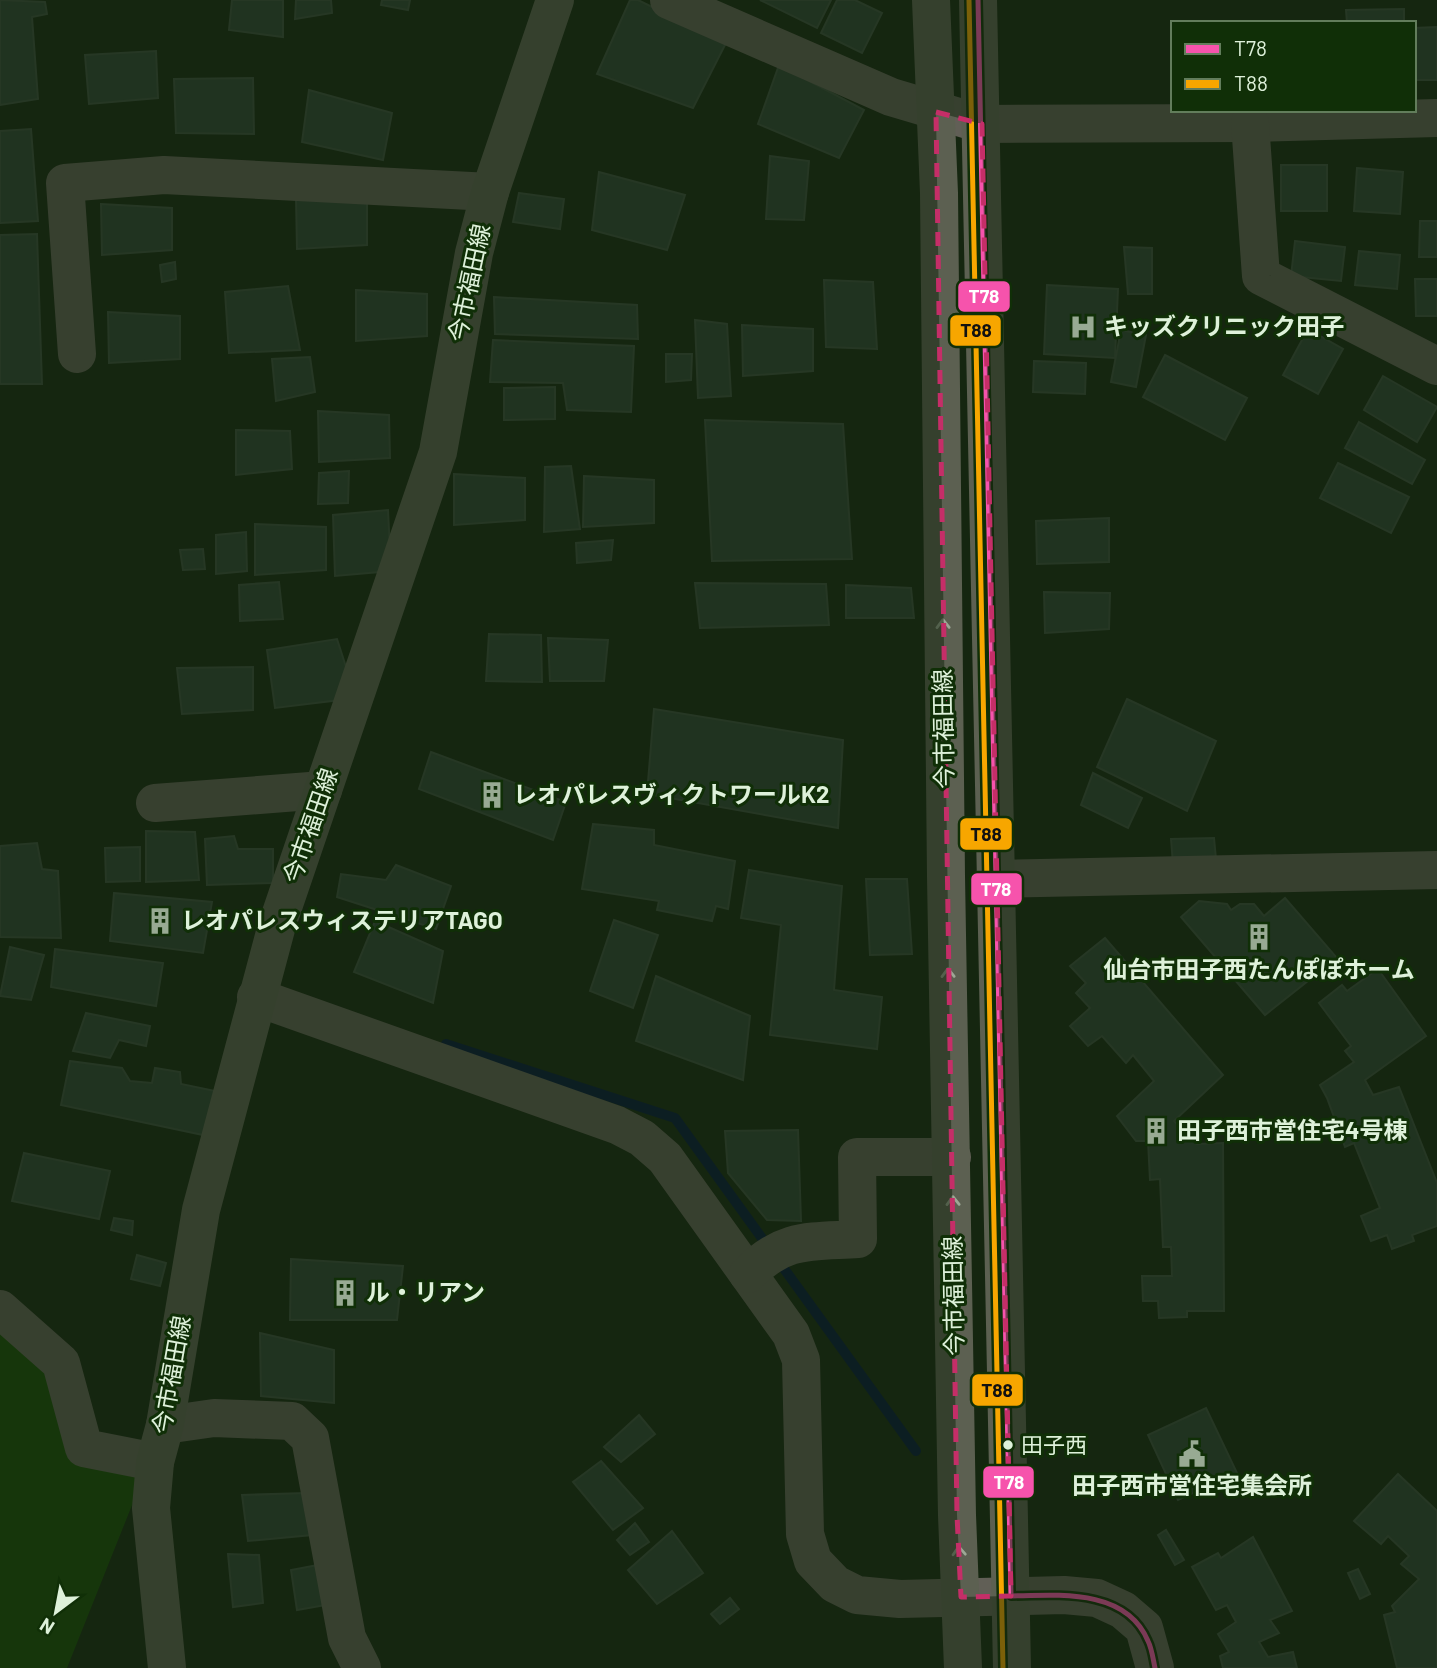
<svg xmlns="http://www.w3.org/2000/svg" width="1437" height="1668" font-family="Barlow,'Noto Sans JP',sans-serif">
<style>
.green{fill:#184b06}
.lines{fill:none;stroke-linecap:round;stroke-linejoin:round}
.stream{stroke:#021639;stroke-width:10}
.building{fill:#2e4333;stroke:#3a4c3d;stroke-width:2}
.minor{stroke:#615f56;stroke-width:38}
.major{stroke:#5c6051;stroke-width:38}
.bus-1-casing{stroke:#102f07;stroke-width:10}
.bus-2-casing{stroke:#102f07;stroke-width:10}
.bus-1{stroke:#f653ac;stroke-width:5}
.bus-2{stroke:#f7a600;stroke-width:5}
.oneway{stroke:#9da896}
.marked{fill:none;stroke:#c52e68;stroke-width:5;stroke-dasharray:14 9;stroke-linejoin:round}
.bus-dot{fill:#def1da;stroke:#102f07;stroke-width:2.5}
.labels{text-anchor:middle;stroke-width:6;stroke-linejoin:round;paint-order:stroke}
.bus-label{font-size:22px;fill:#def1da;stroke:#102f07;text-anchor:start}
.street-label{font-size:24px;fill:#def1da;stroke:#102f07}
.poi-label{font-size:24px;font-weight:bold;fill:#def1da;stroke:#102f07;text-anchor:start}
.line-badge{stroke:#102f07;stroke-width:2.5}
.badge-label{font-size:19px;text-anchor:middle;font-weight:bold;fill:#fff}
.pale-badge-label{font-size:19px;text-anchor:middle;font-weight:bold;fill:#111}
</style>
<rect width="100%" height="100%" fill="#152610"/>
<polygon class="green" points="0,1307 98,1454 148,1465 67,1668 0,1668"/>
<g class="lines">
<polyline class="stream" points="446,1044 675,1118 916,1451"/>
</g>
<g class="building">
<polygon points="0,0 45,2 47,14 32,17 38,99 0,105"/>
<polygon points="232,0 283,0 283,37 229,30"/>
<polygon points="296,0 331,0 332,13 295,19"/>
<polygon points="382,0 410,0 408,10 381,5"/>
<polygon points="630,0 638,0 726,43 693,108 597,74"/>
<polygon points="760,0 831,0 817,28"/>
<polygon points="837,0 855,0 882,13 862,53 821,33"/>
<polygon points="1404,9 1404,23 1347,23 1346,10"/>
<polygon points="1437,27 1437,80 1414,80 1414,28"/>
<polygon points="156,51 158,98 89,104 85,55"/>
<polygon points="779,65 864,110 839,158 758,124"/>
<polygon points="253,78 254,134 176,133 174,79"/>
<polygon points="309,90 392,113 383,160 302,142"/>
<polygon points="31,129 38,221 0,223 0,131"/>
<polygon points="770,156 809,161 804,220 766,219"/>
<rect x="1281" y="165" width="46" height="46"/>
<polygon points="1357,168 1403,172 1400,214 1354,211"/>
<polygon points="599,172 685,195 667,250 592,230"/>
<polygon points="519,193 564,199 560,229 513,222"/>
<polygon points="296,198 367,202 367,245 297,249"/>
<polygon points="101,204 172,208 172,250 102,255"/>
<polygon points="1420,221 1437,221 1437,257 1419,257"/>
<polygon points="37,234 42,384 0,384 0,235"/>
<polygon points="1295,241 1345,247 1341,281 1291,276"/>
<polygon points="1124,247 1152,248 1152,294 1128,294"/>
<polygon points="1359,251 1400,255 1397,289 1355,285"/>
<polygon points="175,262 176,279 162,282 160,265"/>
<polygon points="1415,279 1437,279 1437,316 1416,316"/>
<polygon points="824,280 873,282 877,349 826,347"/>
<polygon points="1047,285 1118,289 1115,358 1044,354"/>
<polygon points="288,286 300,350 229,353 225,292"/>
<polygon points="356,290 427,294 427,336 356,341"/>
<polygon points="494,297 637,305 638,339 495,334"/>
<polygon points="108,312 180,316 180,359 109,363"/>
<polygon points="695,320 727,324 731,396 698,398"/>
<polygon points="742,325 813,329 813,371 743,376"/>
<polygon points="1308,329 1343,349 1318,394 1283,375"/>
<polygon points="1121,330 1146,335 1136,387 1111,382"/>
<polygon points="493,340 634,346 631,412 567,410 563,383 490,382"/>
<polygon points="666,354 692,354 691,380 666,382"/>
<polygon points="1165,355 1247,398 1225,440 1143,397"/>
<polygon points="310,357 315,392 276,401 272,359"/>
<polygon points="1034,361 1086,363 1085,394 1033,392"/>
<polygon points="1383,376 1437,407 1417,442 1364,410"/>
<polygon points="555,387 555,419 504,420 504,388"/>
<polygon points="318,411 389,415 390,458 319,462"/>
<polygon points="705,420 843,424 852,559 712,561"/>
<polygon points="1359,422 1425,460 1412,484 1345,448"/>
<polygon points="236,430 290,431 292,469 236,475"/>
<polygon points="1338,463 1409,497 1391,533 1320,498"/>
<polygon points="571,466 580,529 544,532 545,467"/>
<polygon points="349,471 348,503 318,504 319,473"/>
<polygon points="454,474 525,478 525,520 454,525"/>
<polygon points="584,476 654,480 654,523 583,527"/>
<polygon points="388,510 391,571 335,576 333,515"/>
<polygon points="1109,518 1109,562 1037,564 1036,521"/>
<polygon points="255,524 326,527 326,570 255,575"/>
<polygon points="246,532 247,571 216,574 216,535"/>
<polygon points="613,540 611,560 577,563 576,543"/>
<polygon points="203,549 205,569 183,570 180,550"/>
<polygon points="279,582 283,619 240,621 239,585"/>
<polygon points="695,583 826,584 829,625 700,628"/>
<polygon points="846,585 911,588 914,618 846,618"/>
<polygon points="1044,592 1110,593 1109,629 1045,633"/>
<polygon points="489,634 541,635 542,682 486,681"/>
<polygon points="548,638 608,640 604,681 550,681"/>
<polygon points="337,639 348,673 340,700 275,708 267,650"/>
<polygon points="253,667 253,710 182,714 177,668"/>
<polygon points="1127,699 1216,741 1187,811 1097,767"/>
<polygon points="654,709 843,740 838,828 647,794"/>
<polygon points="431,752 566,802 553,840 419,789"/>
<polygon points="1093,773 1142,798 1128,828 1081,805"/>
<polygon points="593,824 654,830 654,845 735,861 728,909 716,906 712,921 657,910 659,901 582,889"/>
<polygon points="146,831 195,832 199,880 146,882"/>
<polygon points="234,836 238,849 273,849 273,883 207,885 205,839"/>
<polygon points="1214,838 1216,859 1173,864 1171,839"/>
<polygon points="37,843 42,869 58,871 61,938 0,937 0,846"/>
<polygon points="140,847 140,881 106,882 105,848"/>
<polygon points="396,865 451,886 436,929 337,897 341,874 386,880"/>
<polygon points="749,870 842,886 834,990 882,997 877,1049 770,1035 781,925 741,918"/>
<polygon points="866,879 907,879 912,954 870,955"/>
<polygon points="114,893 212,902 203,953 110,941"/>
<polygon points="1285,898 1337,958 1265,1015 1181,917 1199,901 1227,904 1231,910 1240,904 1254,904 1264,916"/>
<polygon points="614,920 658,935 633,1008 590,991"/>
<polygon points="375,921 443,951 433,1003 354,972"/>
<polygon points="1105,938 1223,1075 1174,1121 1197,1144 1223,1143 1224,1311 1187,1311 1187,1317 1159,1318 1158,1301 1143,1301 1142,1276 1172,1276 1171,1247 1163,1247 1160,1179 1150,1180 1148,1141 1136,1141 1117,1116 1154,1081 1133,1055 1126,1063 1102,1036 1088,1046 1070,1026 1090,1008 1076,993 1086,983 1070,966"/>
<polygon points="10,947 44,955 31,1000 0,996"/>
<polygon points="55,949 163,963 156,1006 51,987"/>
<polygon points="1378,969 1426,1036 1365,1080 1373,1095 1399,1087 1437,1183 1437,1226 1412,1235 1414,1241 1392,1249 1387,1235 1371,1241 1361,1216 1380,1208 1354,1143 1345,1147 1327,1098 1320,1085 1354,1062 1345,1051 1351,1046 1319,1003 1342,985 1347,991"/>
<polygon points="656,976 750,1016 743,1080 636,1041"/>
<polygon points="86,1013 150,1026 146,1046 119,1040 110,1058 73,1051"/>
<polygon points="70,1061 122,1068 130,1081 152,1083 155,1068 180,1072 181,1084 215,1091 203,1135 61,1105"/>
<polygon points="798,1130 801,1221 767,1220 728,1173 725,1131"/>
<polygon points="24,1153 110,1171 99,1219 12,1201"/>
<polygon points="114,1218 133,1221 132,1235 111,1230"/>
<polygon points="137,1255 166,1263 160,1286 131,1279"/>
<polygon points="291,1259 403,1266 397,1320 290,1320"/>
<polygon points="260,1333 334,1350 334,1403 261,1396"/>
<polygon points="1206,1408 1237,1473 1178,1500 1148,1435"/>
<polygon points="639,1415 655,1434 621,1462 604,1447"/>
<polygon points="601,1461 643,1508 613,1530 573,1482"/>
<polygon points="1398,1474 1437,1511 1437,1668 1397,1668 1384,1615 1395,1612 1392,1606 1419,1579 1401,1564 1409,1556 1388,1536 1381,1544 1354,1521"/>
<polygon points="306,1493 312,1535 248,1541 242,1495"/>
<polygon points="635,1523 649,1542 630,1555 617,1540"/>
<polygon points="1166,1530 1184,1560 1175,1565 1158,1535"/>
<polygon points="672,1531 703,1573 657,1604 628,1570"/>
<polygon points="1253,1537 1292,1611 1270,1620 1279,1633 1259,1642 1268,1657 1293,1652 1297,1668 1223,1668 1220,1656 1229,1652 1218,1634 1236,1622 1227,1605 1216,1610 1192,1567 1218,1553 1221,1558"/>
<polygon points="228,1554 259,1555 263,1603 233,1607"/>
<polygon points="318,1565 326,1605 297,1610 291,1570"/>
<polygon points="1358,1569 1370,1594 1360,1599 1348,1573"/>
<polygon points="730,1598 739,1609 720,1624 711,1614"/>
</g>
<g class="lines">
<g class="minor">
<polyline points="669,0 891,97 982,124 1250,123 1437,118"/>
<polyline points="1250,123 1261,276 1437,366"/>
<polyline points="77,354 65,183 164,175 490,192"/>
<polyline points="155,803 323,790"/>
<polyline points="994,879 1437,870"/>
<polyline points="256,997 617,1125 642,1138 665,1158 791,1334 801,1360 805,1534 813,1561 835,1584 857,1595 900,1599 1064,1595 1097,1598 1123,1610 1144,1628 1155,1668"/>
<path d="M748 1274C784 1237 810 1242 858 1239L857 1157H952"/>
<polyline points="0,1309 61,1363 84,1448 155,1462"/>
<polyline points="165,1425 214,1418 292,1421 310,1438 347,1638 362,1668"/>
</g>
<g class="major">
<polyline points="931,0 939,193 946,876 957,1515 963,1668"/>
<polyline points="978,0 1012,1668"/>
<polyline points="167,1668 151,1508 155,1462 165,1425 201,1210 277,925 438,452 474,253 490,192 555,0"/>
</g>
<defs>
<path id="bus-1" d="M978 0 1011 1596C1058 1595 1126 1588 1148 1641 1152 1649 1153 1659 1155 1668"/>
<polyline id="bus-2" points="969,0 1003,1668"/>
</defs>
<use href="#bus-1" class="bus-1-casing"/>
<use href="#bus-2" class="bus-2-casing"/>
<use href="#bus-1" class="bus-1"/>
<use href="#bus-2" class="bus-2"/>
</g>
<defs><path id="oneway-chevron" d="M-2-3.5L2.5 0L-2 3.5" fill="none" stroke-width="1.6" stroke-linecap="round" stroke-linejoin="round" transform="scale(1.75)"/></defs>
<g class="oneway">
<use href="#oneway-chevron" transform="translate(943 624) rotate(-91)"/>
<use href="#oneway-chevron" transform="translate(948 973) rotate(-91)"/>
<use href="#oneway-chevron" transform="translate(953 1201) rotate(-91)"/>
<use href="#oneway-chevron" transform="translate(959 1551) rotate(-93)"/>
</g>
<path d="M0 0H1437V1668H0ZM936 112 982 124 1011 1596 961 1597 957 1515Z" fill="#152610" fill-opacity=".55" fill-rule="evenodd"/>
<path class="marked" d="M936 112 982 124 1011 1596 961 1597 957 1515Z"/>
<defs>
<symbol id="hospital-bare" viewBox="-9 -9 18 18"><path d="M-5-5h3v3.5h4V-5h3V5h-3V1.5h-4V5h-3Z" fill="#98aa93" stroke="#102f07" stroke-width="2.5" paint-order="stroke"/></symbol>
<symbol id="building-bare" viewBox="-9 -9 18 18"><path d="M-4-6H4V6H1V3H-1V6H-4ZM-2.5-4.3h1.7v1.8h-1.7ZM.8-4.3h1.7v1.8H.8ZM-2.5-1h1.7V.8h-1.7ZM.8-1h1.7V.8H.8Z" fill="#98aa93" stroke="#102f07" stroke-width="2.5" paint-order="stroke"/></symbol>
<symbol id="civic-bare" viewBox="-9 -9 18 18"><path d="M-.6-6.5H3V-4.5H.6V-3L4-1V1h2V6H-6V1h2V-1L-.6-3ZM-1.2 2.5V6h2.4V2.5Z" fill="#98aa93" stroke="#102f07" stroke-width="2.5" paint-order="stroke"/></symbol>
</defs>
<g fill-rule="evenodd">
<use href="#hospital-bare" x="1064" y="308" width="38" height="38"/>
<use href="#building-bare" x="473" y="776" width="38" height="38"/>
<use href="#building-bare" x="141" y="902" width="38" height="38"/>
<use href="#building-bare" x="1240" y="918" width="38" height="38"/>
<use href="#building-bare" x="1137" y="1112" width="38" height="38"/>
<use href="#building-bare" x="326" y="1274" width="38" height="38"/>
<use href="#civic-bare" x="1173" y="1435" width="38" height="38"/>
</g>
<circle class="bus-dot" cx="1008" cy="1445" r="6"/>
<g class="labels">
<g class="bus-label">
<text x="1021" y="1453">田子西</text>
</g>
<g class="street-label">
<text transform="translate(470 283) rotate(-78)" y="8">今市福田線</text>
<text transform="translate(944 729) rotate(-91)" y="8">今市福田線</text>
<text transform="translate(311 826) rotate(-71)" y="8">今市福田線</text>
<text transform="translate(954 1296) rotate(-91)" y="8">今市福田線</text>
<text transform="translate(172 1375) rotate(-80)" y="8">今市福田線</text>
</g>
<g class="poi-label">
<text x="1104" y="335">キッズクリニック田子</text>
<text x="513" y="803">レオパレスヴィクトワールK2</text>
<text x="181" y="929">レオパレスウィステリアTAGO</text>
<text x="1259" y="978" text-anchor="middle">仙台市田子西たんぽぽホーム</text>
<text x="1177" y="1139">田子西市営住宅4号棟</text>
<text x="366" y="1301">ル・リアン</text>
<text x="1192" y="1494" text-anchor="middle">田子西市営住宅集会所</text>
</g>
</g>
<g class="line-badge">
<rect x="957" y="280" width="54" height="33" rx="7" fill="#f653ac"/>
<rect x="949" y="314" width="53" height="33" rx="7" fill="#f7a600"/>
<rect x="959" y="817" width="54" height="34" rx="7" fill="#f7a600"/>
<rect x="970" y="872" width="53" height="34" rx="7" fill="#f653ac"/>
<rect x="971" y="1373" width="53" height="34" rx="7" fill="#f7a600"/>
<rect x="982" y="1465" width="53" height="34" rx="7" fill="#f653ac"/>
</g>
<g class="badge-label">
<text x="984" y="303">T78</text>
<text x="996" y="896">T78</text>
<text x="1009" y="1489">T78</text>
</g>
<g class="pale-badge-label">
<text x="976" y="337">T88</text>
<text x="986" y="841">T88</text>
<text x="997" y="1397">T88</text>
</g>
<rect x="1171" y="21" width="245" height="91" fill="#102f07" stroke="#627d5b" stroke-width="2"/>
<rect x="1185" y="44" width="35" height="10" fill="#f653ac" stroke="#627d5b" stroke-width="2"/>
<text x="1234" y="56" font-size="21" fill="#def1da">T78</text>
<rect x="1185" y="79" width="35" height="10" fill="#f7a600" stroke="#627d5b" stroke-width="2"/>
<text x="1234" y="91" font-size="21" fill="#def1da">T88</text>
<g transform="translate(56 1612) rotate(212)" stroke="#102f07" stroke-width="5" paint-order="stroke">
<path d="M0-5L12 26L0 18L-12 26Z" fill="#def1da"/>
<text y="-10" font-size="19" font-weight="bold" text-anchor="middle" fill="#def1da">N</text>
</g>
</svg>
